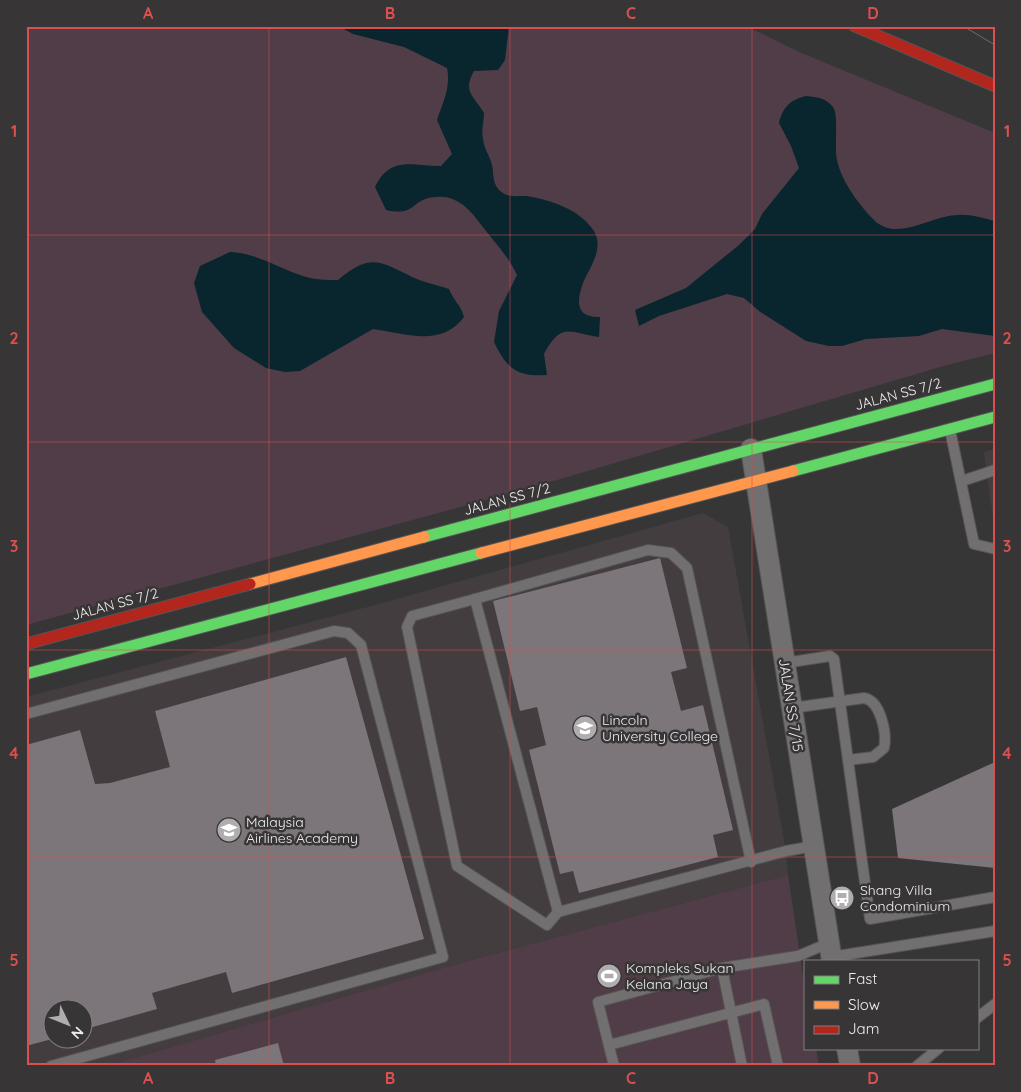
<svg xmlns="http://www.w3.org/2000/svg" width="1021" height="1092" font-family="Quicksand,sans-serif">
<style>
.built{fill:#443d40;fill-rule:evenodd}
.green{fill:#513d47}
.water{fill:#09252e}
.building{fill:#7c7579}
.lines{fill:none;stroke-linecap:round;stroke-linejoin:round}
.lane-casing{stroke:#555354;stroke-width:12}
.street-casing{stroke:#555354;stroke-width:22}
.fast-casing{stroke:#555354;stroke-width:13}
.slow-casing{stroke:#555354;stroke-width:13}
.jam-casing{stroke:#555354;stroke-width:13}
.lane{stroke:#716f70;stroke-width:10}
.street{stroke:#716f70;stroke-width:20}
.fast{stroke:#63d668;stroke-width:11}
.slow{stroke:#ff974d;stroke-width:11}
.jam{stroke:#b3261e;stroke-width:11}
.tram{stroke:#6e6d6d;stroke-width:1}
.grid{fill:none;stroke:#db4f50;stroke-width:1;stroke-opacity:0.55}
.labels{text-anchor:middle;stroke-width:5;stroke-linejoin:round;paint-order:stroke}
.street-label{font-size:14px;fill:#efedee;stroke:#383536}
.poi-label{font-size:14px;fill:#efedee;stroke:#383536;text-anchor:start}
.neatline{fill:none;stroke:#db4f50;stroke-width:2}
.grid-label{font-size:16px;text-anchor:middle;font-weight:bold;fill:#db4f50}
</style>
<rect width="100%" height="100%" fill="#373636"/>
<g class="built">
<polygon points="995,449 995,533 984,452"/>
<path d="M703 513 728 527 786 851 788 875 464 962 106 1066H26V697L375 605ZM52 1010H82V1040H52Z"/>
</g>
<g class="green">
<polygon points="26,26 746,26 799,52 995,133 995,353 947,365 523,490 26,625"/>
<polygon points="788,875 805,989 805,1048 816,1048 819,1066 106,1066 464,962"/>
</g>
<g class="water">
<path d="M338 26H509L505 60 498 70 474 71C462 92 474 96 484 113 484 121 481 131 483 139 484 149 490 156 492 165 494 174 492 182 499 190 509 200 520 194 532 197 553 201 578 210 591 227 607 246 590 266 583 283 576 302 576 318 600 317L599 337C569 333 562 321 544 354L547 375C517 377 507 369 494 342L499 311 517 275C509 258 498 246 486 231 473 214 460 194 435 197 410 199 417 217 386 210L375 187C390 155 413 166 441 166L452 154 437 120C443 102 451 87 447 68L404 47 353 34Z"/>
<path d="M806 96C817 97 826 98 833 107 839 115 834 147 837 160 841 180 857 202 872 218 895 244 929 216 957 215 970 214 982 218 995 221V336L942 329 919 336 866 339 842 346H829L806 341 759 311 744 298 727 294 659 316 639 326 635 310 686 288 739 245 755 229 762 214 799 168 791 146 779 123C783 107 790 100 806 96Z"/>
<path d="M230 252C257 253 278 268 303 276 314 280 327 280 338 280 370 254 378 260 412 277 423 282 437 285 449 289 453 300 461 305 464 317 441 348 404 333 373 329L300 371 285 372 266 368 234 348 202 312 194 283 200 266Z"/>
</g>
<g class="building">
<polygon points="660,558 687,668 671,672 681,711 703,705 733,830 713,835 718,857 579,893 573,871 560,874 529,750 546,745 537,707 520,711 493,601"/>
<polygon points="346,657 424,939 232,993 226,972 152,993 157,1009 82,1030 82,1010 52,1010 52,1039 26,1046 26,745 80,730 95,784 110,783 170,767 155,711"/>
<polygon points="995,762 995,868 898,858 892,809"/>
<polygon points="278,1043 284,1066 216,1066 215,1060"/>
</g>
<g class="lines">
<defs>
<g id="lane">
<polyline points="950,430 974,544 995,549"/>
<polyline points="962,481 995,470"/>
<polyline points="475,599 412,616 407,627 457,866 547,925 558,912"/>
<polyline points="785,663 830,656 834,659 870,919 995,897"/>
<path d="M792 708 864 698C881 701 887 734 884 748L873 757 848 760"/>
<polyline points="26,714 334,631 348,633 361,645 443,957 51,1066"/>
<polyline points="751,862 687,568 671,553 648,550 475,599 558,912 786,851 814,846"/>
<polyline points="831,957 995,931"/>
<polyline points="722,968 742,1066"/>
<polyline points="977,1018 995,1004"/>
<polyline points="609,1045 764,1004 778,1066"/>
<polyline points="614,1066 598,1002 722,968 798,956 829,943"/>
<polyline points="917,1066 939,1048"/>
</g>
<g id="street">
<polyline points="751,449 832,961"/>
<polyline points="847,1048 850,1066"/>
</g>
<g id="fast">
<polyline points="793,471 995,417"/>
<polyline points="424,537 995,384"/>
<polyline points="26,674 481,553"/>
</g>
<g id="slow">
<polyline points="481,553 793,471"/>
<polyline points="250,584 424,537"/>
</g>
<g id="jam">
<polyline points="855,26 995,86"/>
<polyline points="26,644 250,584"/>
</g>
</defs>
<use href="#lane" class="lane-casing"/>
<use href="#street" class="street-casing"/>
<use href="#fast" class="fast-casing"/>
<use href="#slow" class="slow-casing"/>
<use href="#jam" class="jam-casing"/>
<use href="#lane" class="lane"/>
<use href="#street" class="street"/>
<use href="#fast" class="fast"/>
<use href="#slow" class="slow"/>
<use href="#jam" class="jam"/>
<polyline class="tram" points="963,26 995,45"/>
</g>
<path class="grid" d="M269 26V1066M510 26V1066M752 26V1066M26 235H995M26 442H995M26 650H995M26 857H995"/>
<defs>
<symbol id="university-disc" viewBox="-11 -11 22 22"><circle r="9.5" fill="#afadae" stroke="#383536"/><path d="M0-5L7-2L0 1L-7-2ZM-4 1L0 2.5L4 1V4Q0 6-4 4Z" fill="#fff"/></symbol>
<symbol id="bus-disc" viewBox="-11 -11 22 22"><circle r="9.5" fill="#afadae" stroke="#383536"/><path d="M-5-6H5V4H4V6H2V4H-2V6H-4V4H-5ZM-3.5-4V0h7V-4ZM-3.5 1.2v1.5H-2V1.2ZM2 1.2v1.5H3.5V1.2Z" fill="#fff"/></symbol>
<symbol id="stadium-disc" viewBox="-11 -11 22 22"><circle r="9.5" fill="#afadae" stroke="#383536"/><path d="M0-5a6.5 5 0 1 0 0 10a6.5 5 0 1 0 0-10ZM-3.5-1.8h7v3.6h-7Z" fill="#fff"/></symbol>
</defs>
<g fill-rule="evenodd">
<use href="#university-disc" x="571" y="714" width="28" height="28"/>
<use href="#university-disc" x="215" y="816" width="28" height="28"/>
<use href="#bus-disc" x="828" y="884" width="28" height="28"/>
<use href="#stadium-disc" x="595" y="962" width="28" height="28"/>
</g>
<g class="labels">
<g class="street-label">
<text transform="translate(898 394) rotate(-15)" y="5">JALAN SS 7/2</text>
<text transform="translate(507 499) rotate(-15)" y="5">JALAN SS 7/2</text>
<text transform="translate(115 604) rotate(-15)" y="5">JALAN SS 7/2</text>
<text transform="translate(791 705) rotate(81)" y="5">JALAN SS 7/15</text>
</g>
<g class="poi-label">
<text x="602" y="725">Lincoln<tspan x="602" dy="16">University College</tspan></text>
<text x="246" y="827">Malaysia<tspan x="246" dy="16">Airlines Academy</tspan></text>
<text x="860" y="895">Shang Villa<tspan x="860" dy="16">Condominium</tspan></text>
<text x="626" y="973">Kompleks Sukan<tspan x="626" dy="16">Kelana Jaya</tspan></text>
</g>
</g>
<rect width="1021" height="1092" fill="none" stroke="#383536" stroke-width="55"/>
<rect x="804" y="960" width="175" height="90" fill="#383536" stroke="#817f80"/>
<rect x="814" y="976" width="25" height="8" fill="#63d668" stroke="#817f80"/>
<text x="848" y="984" font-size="15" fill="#efedee">Fast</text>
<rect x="814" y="1001" width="25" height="8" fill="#ff974d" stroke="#817f80"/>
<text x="848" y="1010" font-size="15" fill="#efedee">Slow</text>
<rect x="814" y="1026" width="25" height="8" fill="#b3261e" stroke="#817f80"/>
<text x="848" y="1034" font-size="15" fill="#efedee">Jam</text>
<g transform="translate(68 1024) rotate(133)"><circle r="24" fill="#383536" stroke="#817f80"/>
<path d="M0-4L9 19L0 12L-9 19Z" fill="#afadae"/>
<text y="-8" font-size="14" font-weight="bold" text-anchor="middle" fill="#efedee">N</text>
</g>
<rect x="28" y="28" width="966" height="1036" class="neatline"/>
<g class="grid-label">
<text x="148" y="19">A</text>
<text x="390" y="19">B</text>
<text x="631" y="19">C</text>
<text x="873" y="19">D</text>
<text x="14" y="137">1</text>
<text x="1007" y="137">1</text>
<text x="14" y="344">2</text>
<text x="1007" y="344">2</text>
<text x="14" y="552">3</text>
<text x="1007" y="552">3</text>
<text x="14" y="759">4</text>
<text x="1007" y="759">4</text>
<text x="14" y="966">5</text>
<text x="1007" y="966">5</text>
<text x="148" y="1084">A</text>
<text x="390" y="1084">B</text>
<text x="631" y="1084">C</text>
<text x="873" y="1084">D</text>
</g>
</svg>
